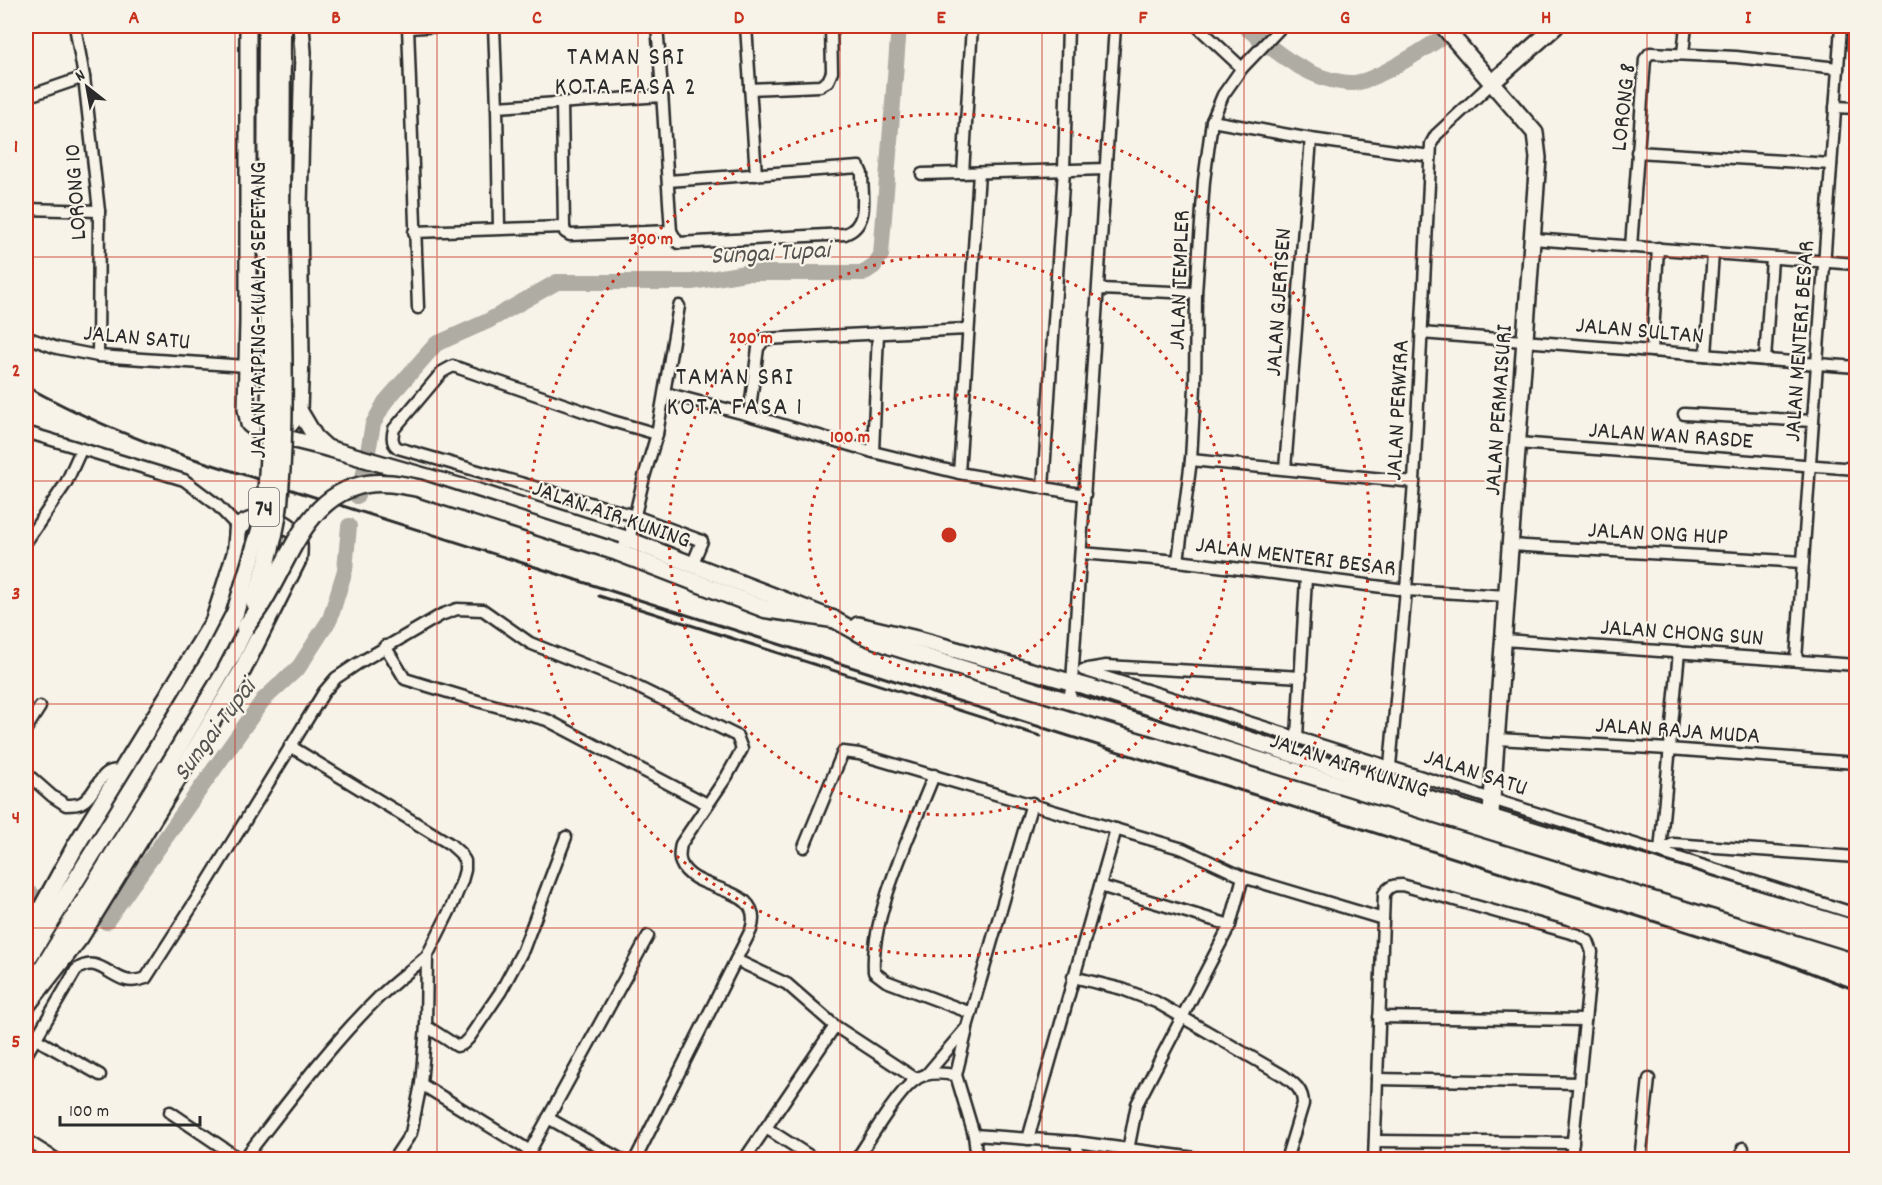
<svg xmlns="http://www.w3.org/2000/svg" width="1882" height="1185" font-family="Dekko,sans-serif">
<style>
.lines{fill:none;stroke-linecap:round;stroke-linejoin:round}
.river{stroke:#afaca4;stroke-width:16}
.street-casing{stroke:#2b2b2b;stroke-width:15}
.secondary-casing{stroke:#2b2b2b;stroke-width:20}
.primary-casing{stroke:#2b2b2b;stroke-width:21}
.street{stroke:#f7f3e8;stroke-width:10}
.secondary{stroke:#f7f3e8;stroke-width:15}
.primary{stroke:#f7f3e8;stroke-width:16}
.rail{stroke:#2b2b2b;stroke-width:3}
.primary-bridge-casing{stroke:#2b2b2b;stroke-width:21;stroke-linecap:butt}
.primary-bridge{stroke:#f7f3e8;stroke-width:16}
.grid{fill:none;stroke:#c8321e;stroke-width:1.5;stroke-opacity:0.55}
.ring{fill:none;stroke:#c8321e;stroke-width:3;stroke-dasharray:3 6}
.labels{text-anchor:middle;stroke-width:4.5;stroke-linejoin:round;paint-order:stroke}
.shield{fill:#f7f3e8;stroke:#686764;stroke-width:1.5}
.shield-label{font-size:22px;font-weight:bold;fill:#2b2b2b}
.street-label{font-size:24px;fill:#2b2b2b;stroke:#f7f3e8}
.neighbourhood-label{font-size:26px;letter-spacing:1.5px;fill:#2b2b2b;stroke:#f7f3e8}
.water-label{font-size:26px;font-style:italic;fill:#53524f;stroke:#f7f3e8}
.centre{fill:#c8321e;stroke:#f7f3e8;stroke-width:3}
.ring-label{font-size:18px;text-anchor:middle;font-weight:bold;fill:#c8321e;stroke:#f7f3e8;stroke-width:4.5;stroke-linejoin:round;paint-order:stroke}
.neatline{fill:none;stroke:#c8321e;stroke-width:2}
.grid-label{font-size:20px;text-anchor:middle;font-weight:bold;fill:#c8321e}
</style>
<rect width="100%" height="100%" fill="#f7f3e8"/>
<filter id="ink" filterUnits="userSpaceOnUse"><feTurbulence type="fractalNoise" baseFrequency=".0167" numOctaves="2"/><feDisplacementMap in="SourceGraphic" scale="12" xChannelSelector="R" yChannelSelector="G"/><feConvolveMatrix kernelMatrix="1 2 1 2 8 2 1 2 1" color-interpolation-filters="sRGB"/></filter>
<g filter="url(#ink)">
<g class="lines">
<g class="river">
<path d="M1244 26C1274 51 1312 83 1353 83 1375 83 1440 39 1459 26"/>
<polyline points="357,496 364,473 373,424 385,402 436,344 488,321 557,282 692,282 745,273 864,273 874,266 881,255 899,26"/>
<polyline points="26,891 34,896"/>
<polyline points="106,922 263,700 299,667 330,619 345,570 349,526"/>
</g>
<defs>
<g id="street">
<polyline points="75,26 84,77 99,211 98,356"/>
<polyline points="408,26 418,308"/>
<polyline points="494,26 497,107 499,228"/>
<path d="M657 26C663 94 666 163 671 231L678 243 845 234C870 225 862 196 862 174L859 167 668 181"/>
<polyline points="746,26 756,175"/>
<polyline points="1197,26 1242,68"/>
<polyline points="408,28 442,26"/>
<polyline points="1683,53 1686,26"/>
<polyline points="750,89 820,86 828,81 832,72 831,26"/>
<polyline points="26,97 84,77"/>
<polyline points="562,103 564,227"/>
<polyline points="497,107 662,96"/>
<polyline points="1835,107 1856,108"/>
<polyline points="1212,121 1311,139 1430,156"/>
<polyline points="1637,152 1831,164"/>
<polyline points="963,173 972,26"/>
<polyline points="922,174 1106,169"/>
<polyline points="26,209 99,211"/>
<polyline points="414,232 564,227 565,232 570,235 671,231"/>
<polyline points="1533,239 1856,264"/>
<polyline points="1631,247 1645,59 1650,53 1736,57 1838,68"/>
<polyline points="1100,289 1196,293"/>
<polyline points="1421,333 1856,367"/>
<polyline points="26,337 57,348 98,356 246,366"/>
<polyline points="1652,351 1658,248"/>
<polyline points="1706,355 1713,253"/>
<polyline points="1765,360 1772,259"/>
<polyline points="665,393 749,415 873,452 959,473 1085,495"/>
<polyline points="1684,414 1813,421"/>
<polyline points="749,415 758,348 765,339 967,329"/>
<polyline points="26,432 184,480 216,504 238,527"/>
<path d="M657 434 612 421 453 366 442 372 394 429C392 436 391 443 398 448L635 516 702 541 693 563"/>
<polyline points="1518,443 1856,469"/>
<polyline points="873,452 878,333"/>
<polyline points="1191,460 1414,482"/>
<polyline points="1285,469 1311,139"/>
<polyline points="959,473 979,173"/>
<polyline points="1043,488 1064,170 1068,26"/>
<polyline points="629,540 644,477 657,434 679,306"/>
<polyline points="26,542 66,483 81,450"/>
<polyline points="1510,545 1803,562"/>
<polyline points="1081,553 1178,561 1406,590 1507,596"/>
<polyline points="1178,561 1191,460 1195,387 1196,293 1204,181 1212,121 1223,95 1242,68 1282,26"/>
<polyline points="1504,640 1856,665"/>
<polyline points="385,646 405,679 481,702 547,720 707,804"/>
<polyline points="1796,660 1841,26"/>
<polyline points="1088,669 1106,666 1301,677"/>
<polyline points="1083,670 1856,914"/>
<polyline points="1069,700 1072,682 1115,26"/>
<polyline points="26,729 40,707"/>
<polyline points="1297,737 1306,578"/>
<polyline points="1497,739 1669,749 1856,763"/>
<polyline points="290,746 450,844 460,853 465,861 465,870 462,881 451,908 427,956 426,1026 421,1084 411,1133 393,1160"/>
<polyline points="1390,766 1406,590 1414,482 1431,144 1436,135 1493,82"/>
<path d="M26 773 52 796 66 805C71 805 77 805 81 803 97 796 100 763 122 772"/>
<path d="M934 775C913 829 870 915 874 972L886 981 971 1013"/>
<polyline points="804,847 843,752 859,754 1183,849 1243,877 1383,919"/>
<polyline points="1660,851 1679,652"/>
<polyline points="1660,851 1673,844 1856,857"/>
<polyline points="1100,886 1230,925"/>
<polyline points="736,960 787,984 835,1026 916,1079"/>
<path d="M1073 977 1122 989 1156 1002 1284 1076C1295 1084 1303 1090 1303 1104L1286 1160"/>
<polyline points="1379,1017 1585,1020"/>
<polyline points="426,1026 457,1046 463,1044 469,1038 501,991 523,950 566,837"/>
<polyline points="36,1039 100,1075"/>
<path d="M26 1055 76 970C97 955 107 975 126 980 133 982 140 980 146 978L207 883 324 692 336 678 357 664 441 615 457 609 483 610 530 643 629 683 737 736 742 749 727 776 681 844C680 850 678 857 681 863 693 894 766 884 751 930L635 1160"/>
<polyline points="927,1074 967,1027 1032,803"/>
<polyline points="956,1075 967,1029"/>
<polyline points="1377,1079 1579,1083"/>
<polyline points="421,1084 530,1151"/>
<polyline points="170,1112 241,1160"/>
<polyline points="548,1118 622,1160"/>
<polyline points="766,1128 816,1160"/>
<polyline points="974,1135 1076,1142 1195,1158 1222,1160"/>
<polyline points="1028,1139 1116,829"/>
<polyline points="26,1140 58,1160"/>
<polyline points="1375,1141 1573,1143"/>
<polyline points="1076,1142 1079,1160"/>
<polyline points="1128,1150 1137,1104 1230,925 1243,877"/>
<path d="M243 1160C287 1104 328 1047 378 998 393 983 411 970 427 956"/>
<polyline points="525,1160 648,936"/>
<polyline points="744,1160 835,1026"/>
<path d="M856 1160C870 1139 897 1093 915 1080 926 1071 944 1073 956 1075L974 1135 977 1160"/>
<path d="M1374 1160 1384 894C1389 886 1393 885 1402 885L1578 935 1588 941 1592 952 1571 1160"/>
<polyline points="1640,1160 1649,1079"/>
<polyline points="1742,1160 1743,1148"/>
</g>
<g id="secondary">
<polyline points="248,26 248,321 246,409 249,424 258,431 327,448 469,489 629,540 833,619 864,636 890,646 1856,944"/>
<polyline points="1443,26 1535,133 1538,158 1490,827"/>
<polyline points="1493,82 1556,26"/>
<polyline points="299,410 315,437 327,448"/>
<path d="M277 434C288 427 295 422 299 410L301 356 299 205 303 52 301 26"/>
<polyline points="858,625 917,639 1092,688 1396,788 1856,929"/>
</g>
<g id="primary">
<polyline points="266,231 267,26"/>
<polyline points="281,231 282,26"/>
<polyline points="617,552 765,609 833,619"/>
<path d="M26 937 75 847 214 621 236 552 238 527C253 516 279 516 293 531 300 538 299 550 298 559L243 669 181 773 80 937 26 1006"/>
<polyline points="26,961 152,757"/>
<polyline points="38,976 159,780 233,653 245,628"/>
</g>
</defs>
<use href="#street" class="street-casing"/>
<use href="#secondary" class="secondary-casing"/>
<use href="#primary" class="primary-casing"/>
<use href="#street" class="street"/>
<use href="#secondary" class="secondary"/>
<use href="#primary" class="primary"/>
<g class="rail">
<path d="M26 386C78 415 132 438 188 457L1779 961 1856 990"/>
<polyline points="599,596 1040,736"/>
</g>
<defs>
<g id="primary-bridge">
<path d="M254 602C267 566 278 529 280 491 287 405 282 317 281 231"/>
<path d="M245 628C250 620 256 613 261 605 290 560 306 494 367 484 384 481 402 485 418 488L617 552"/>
<polyline points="152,757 210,661 235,613 260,530 266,500 269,448 270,383 266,231"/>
</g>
</defs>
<use href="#primary-bridge" class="primary-bridge-casing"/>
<use href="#primary-bridge" class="primary-bridge"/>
</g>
</g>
<path class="grid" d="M235 26V1160M437 26V1160M638 26V1160M840 26V1160M1042 26V1160M1244 26V1160M1445 26V1160M1647 26V1160M26 257H1856M26 481H1856M26 704H1856M26 928H1856"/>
<g class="ring">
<circle cx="949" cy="535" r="140"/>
<circle cx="949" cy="535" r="280"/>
<circle cx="949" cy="535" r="421"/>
</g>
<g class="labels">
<rect class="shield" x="249" y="488" width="30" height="38" rx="4.5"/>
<g class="shield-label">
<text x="264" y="515">74</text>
</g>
<g class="street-label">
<text transform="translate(1622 107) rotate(-84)" y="8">LORONG 8</text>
<text transform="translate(74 192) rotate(-94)" y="8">LORONG 10</text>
<text transform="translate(1178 280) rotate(-88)" y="8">JALAN TEMPLER</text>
<text transform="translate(1277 302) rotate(-86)" y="8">JALAN GJERTSEN</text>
<text transform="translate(257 310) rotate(-90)" y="8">JALAN TAIPING-KUALA SEPETANG</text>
<text transform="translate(1640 329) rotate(5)" y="8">JALAN SULTAN</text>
<text transform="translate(137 336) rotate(5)" y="8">JALAN SATU</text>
<text transform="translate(1798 341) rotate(-86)" y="8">JALAN MENTERI BESAR</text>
<text transform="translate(1396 410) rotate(-87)" y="8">JALAN PERWIRA</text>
<text transform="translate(1497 410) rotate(-86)" y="8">JALAN PERMAISURI</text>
<text transform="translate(1671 434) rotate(4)" y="8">JALAN WAN RASDE</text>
<text transform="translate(612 513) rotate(19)" y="8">JALAN AIR KUNING</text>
<text transform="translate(1658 532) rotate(3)" y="8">JALAN ONG HUP</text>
<text transform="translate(1296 555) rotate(7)" y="8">JALAN MENTERI BESAR</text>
<text transform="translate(1682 631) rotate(4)" y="8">JALAN CHONG SUN</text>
<text transform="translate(1678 729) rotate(4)" y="8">JALAN RAJA MUDA</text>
<text transform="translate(1350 764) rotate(18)" y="8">JALAN AIR KUNING</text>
<text transform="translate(1476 771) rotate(18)" y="8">JALAN SATU</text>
</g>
<g class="neighbourhood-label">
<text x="626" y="64">TAMAN SRI<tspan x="626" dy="30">KOTA FASA 2</tspan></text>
<text x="735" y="384">TAMAN SRI<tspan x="735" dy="30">KOTA FASA 1</tspan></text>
</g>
<g class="water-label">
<text transform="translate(770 251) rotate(-3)" y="9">Sungai Tupai</text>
<text transform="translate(213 729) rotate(-53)" y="9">Sungai Tupai</text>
</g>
</g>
<circle cx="949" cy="535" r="9" class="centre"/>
<g class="ring-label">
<text x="651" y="244">300 m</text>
<text x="751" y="343">200 m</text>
<text x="850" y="442">100 m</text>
</g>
<rect width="1882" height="1185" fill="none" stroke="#f7f3e8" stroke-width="66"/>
<g transform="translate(87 87) rotate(329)" stroke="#f7f3e8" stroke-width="4.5" paint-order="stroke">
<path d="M0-4.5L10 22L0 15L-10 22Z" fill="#2b2b2b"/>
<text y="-9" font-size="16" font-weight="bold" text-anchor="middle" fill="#2b2b2b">N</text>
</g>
<path d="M60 1116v9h140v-9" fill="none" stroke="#2b2b2b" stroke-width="3"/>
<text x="69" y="1116" font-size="18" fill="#2b2b2b" stroke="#f7f3e8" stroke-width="4.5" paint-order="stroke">100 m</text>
<rect x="33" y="33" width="1816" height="1119" class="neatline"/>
<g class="grid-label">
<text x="134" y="23">A</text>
<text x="336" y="23">B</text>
<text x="537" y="23">C</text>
<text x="739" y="23">D</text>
<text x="941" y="23">E</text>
<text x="1143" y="23">F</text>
<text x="1345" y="23">G</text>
<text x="1546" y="23">H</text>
<text x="1748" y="23">I</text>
<text x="16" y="152">1</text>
<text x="16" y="376">2</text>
<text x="16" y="599">3</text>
<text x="16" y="823">4</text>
<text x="16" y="1047">5</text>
</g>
</svg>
